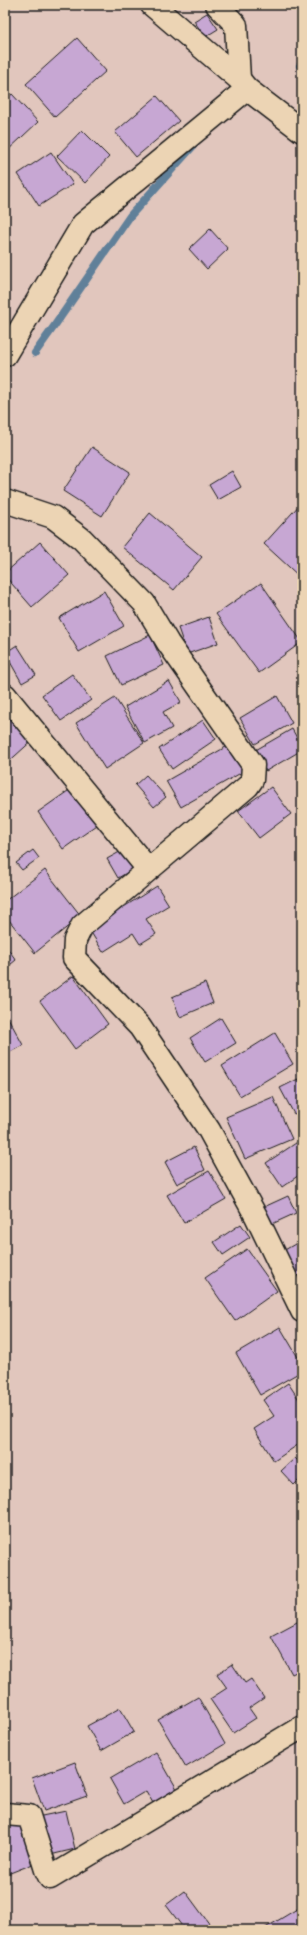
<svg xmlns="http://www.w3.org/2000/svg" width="307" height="1935" font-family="Delius,sans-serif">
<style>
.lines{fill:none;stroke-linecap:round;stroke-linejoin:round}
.stream{stroke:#618099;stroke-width:8}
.building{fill:#c7a7d3;stroke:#1c1c1c}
.minor-casing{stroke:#1c1c1c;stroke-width:25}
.minor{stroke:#ecd4b4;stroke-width:22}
</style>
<rect width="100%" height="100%" fill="#e1c6bd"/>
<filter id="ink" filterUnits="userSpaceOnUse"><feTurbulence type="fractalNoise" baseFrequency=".025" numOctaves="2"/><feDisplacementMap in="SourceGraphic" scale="8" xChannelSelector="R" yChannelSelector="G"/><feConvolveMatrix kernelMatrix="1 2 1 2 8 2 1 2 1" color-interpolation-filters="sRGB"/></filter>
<g filter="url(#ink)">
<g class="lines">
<g class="stream">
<polyline points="300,66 302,65"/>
<polyline points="35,353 55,325 130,216 193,146"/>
</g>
</g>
<g class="building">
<polygon points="207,13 218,29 205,37 194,21"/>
<polygon points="77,38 106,71 55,117 26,84"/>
<polygon points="12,94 38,122 6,152 5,101"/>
<polygon points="157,96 179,121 136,157 115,132"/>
<polygon points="82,130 109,157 85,183 57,156"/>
<polygon points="51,152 73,184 39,206 18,174"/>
<polygon points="210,229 228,249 207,269 189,249"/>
<polygon points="92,447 130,472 102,516 63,491"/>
<polygon points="232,471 241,487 218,500 209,485"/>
<polygon points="302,502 302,579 264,544"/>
<polygon points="150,513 202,557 174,590 122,547"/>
<polygon points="40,542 69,575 32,607 5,576 5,573"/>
<polygon points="261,583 302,642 259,673 216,614"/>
<polygon points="104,591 124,626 79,652 59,618"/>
<polygon points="209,617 218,643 187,654 178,628"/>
<polygon points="150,635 164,665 121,685 107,656"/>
<polygon points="17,645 36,675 22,683 5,653"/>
<polygon points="72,674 91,700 61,721 42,695"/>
<polygon points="169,681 181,702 163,712 172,728 145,743 125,707"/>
<polygon points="277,696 292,723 255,744 240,718"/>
<polygon points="115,698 144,743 105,769 76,723"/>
<polygon points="10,711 35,738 5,765 5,715"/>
<polygon points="203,720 216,739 172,769 159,749"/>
<polygon points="292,729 302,747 302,750 266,771 254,751"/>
<polygon points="231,744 246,770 181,807 166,781"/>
<polygon points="146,775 166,797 154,807 135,785"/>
<polygon points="75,786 100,823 63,849 38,812"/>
<polygon points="271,787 291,814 259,838 238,811"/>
<polygon points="125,849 135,868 118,878 107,859"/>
<polygon points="33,850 39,858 22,870 16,863"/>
<polygon points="45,870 81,916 35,953 5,915 5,901"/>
<polygon points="157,886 169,905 146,919 156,934 140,944 133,933 103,952 89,929"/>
<polygon points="5,945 16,960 5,969"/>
<polygon points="73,976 108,1024 75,1049 40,1001"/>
<polygon points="205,983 213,1003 180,1017 172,997"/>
<polygon points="5,1012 23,1045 5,1055"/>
<polygon points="221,1018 236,1043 205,1062 190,1038"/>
<polygon points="275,1033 293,1064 240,1096 222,1066"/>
<polygon points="298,1079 302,1085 302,1110 294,1114 280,1088"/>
<polygon points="273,1097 292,1139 245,1159 226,1117"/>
<polygon points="302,1139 302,1173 282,1187 266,1163"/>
<polygon points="194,1147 205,1170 177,1184 165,1162"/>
<polygon points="209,1171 226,1199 184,1223 167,1195"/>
<polygon points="288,1196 296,1213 272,1224 264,1207"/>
<polygon points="241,1224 250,1237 223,1255 214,1242"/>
<polygon points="302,1240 302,1285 283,1251"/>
<polygon points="247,1249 277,1291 235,1321 205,1278"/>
<polygon points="280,1327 302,1364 302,1371 260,1395 236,1353"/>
<polygon points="288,1383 302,1404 302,1442 274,1461 254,1429 274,1416 263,1400"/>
<polygon points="295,1458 302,1465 302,1477 294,1485 281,1471"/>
<polygon points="299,1621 302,1626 302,1669 292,1674 271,1636"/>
<polygon points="232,1664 245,1683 251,1679 264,1698 249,1708 256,1718 233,1733 210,1699 227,1688 217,1674"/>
<polygon points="198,1697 225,1744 186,1767 158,1720"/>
<polygon points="120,1708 134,1732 101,1751 87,1726"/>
<polygon points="156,1752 177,1789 153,1803 146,1791 124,1804 110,1779"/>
<polygon points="75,1762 87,1796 44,1811 32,1778"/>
<polygon points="66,1811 75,1849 46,1856 37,1817"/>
<polygon points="21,1820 38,1862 5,1875 5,1826"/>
<polygon points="185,1891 213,1929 211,1930 185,1930 166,1905"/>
<polygon points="297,1909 302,1917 302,1930 262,1930"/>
</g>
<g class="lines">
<defs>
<g id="minor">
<polyline points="152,5 239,79 247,89"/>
<polyline points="217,5 236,25 239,79"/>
<polyline points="5,355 83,224 247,89 302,131"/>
<polyline points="5,501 53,517 82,539 144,603 168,643 253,765 252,780 248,786 82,926 75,940 74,958 140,1027 209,1130 256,1216 302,1311"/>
<polyline points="5,695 148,869"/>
<polyline points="5,1814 29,1816 46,1870 50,1878 302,1727"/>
</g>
</defs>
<use href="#minor" class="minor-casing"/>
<use href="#minor" class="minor"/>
</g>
</g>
<rect width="307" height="1935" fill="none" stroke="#ecd4b4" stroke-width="20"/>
<rect x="10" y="10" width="287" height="1915" fill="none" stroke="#1c1c1c" stroke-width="1.5" filter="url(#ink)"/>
</svg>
